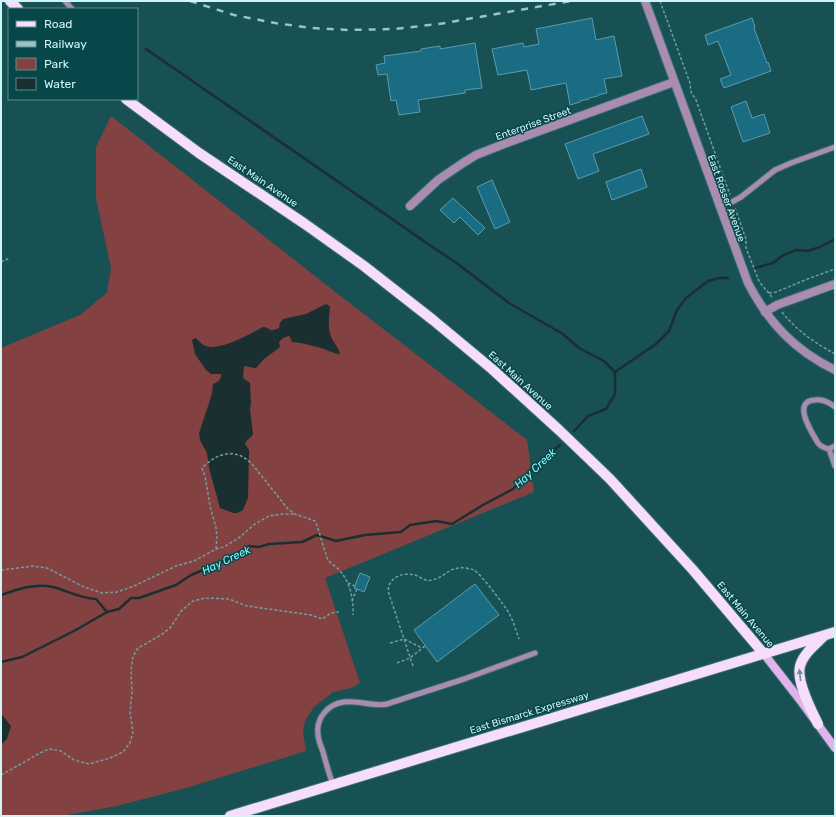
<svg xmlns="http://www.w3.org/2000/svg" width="836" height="817" font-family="Rubik,sans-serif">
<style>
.green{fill:#844142}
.water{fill:#1a2f30}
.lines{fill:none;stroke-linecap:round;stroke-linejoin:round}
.stream{stroke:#1a2f30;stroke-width:2.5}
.building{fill:#196c82;stroke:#5c9cb0}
.service-casing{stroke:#3c7274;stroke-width:7}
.minor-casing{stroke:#3c7274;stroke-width:10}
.tertiary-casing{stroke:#3c7274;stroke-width:10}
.secondary-casing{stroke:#3c7274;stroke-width:10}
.primary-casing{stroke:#3c7274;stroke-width:12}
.path{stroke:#709fa2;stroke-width:1.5;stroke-dasharray:3 2;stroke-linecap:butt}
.service{stroke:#aa8cb0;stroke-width:5}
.minor{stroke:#aa8cb0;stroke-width:8}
.tertiary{stroke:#aa8cb0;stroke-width:8}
.secondary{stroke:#e1b2eb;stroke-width:8}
.primary{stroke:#f6defb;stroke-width:10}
.rail{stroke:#99c3c5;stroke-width:2.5;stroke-dasharray:7 7;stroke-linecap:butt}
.oneway{fill:#738a99}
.labels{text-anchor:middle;stroke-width:3;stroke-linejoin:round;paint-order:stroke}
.street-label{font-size:10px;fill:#d1f4f6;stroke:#074649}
.water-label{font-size:11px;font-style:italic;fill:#89f5fb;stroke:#074649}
</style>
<rect width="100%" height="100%" fill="#175154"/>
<polygon class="green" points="111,116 329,287 527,440 534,492 325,578 360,683 351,688 333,692 314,707 305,721 303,732 306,751 186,788 117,806 61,816 1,816 1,348 80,315 107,293 111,268 96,198 96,147"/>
<g class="water">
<path d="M326 304 328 305 330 307C329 318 327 328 332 339 335 344 339 349 340 354 335 354 330 351 324 349 314 346 303 343 292 342L290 337 289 336 283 338 279 342 280 347 279 348 264 359 256 368H254L245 366 244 367 243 378 250 383 251 403 250 410 253 434C251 438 246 440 245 444L249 450 248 498 243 510 237 513H233L220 508 209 468 207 453 200 440 199 433 212 394 213 384 219 381 221 377V374H211L206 370 195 354 192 340 193 339 196 338C199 341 202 345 206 346 219 351 251 334 263 327 272 328 268 333 279 328L280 323 283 319 306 314Z"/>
<polygon points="1,715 3,716 11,726 7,739 1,745"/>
</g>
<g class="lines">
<g class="stream">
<polyline points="146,49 434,248 458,264 509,303 563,334 579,348 604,361 615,372"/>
<polyline points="755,268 773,263 782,256 796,250 808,251 820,247 835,239"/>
<polyline points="574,431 588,416 606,409 615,394 615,372 656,344 669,331 677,310 686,298 708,281 719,278 728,278"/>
<path d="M1 595C18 589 35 583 53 587 68 591 81 599 96 599L107 612"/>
<polyline points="1,662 22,657 74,631 107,612 119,609 131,598 139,598 176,585 191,575 225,561 249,546 259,547 269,544 302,542 317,535 336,541 365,535 401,532 410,525 436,521 452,524 483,505 513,489 532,468 560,445"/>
</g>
</g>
<g class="building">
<polygon points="592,18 596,40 614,36 622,76 604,79 607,93 598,95 598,96 589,98 589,99 580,101 580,102 570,105 566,83 531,90 527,70 498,75 492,49 523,43 524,47 539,44 536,29"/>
<polygon points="752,18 755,27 754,28 767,63 768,62 771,71 724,88 720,79 731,75 718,41 708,45 705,35"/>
<polygon points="475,43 482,88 465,90 465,93 418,100 420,112 399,115 396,100 391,101 387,74 378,75 376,65 385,63 384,56 421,51 421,49 440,46 440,49"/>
<polygon points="746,101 752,118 764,114 770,133 743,142 731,107"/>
<polygon points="642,116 649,134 593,154 599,171 578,179 565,144"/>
<polygon points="641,169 647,187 612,200 606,182"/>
<polygon points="492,180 510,222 495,229 477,187"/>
<polygon points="453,198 485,228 478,235 460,217 454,223 440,210"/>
<polygon points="360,573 370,577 364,592 354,588"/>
<polygon points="475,584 499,615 437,662 414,630"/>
</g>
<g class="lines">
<defs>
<g id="service">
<polyline points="65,1 72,9"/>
<polyline points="720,206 732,202 741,197 775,170 791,163 835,147"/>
<polyline points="835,446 829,449 835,466"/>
<path d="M829 449C824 448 821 447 818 443 812 433 791 401 815 400 822 399 830 403 835 407"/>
<path d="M333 785C329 774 326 763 323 752 321 746 318 740 318 734 316 718 328 704 344 702 359 700 373 707 387 704L464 679 535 653"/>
</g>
<g id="minor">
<polyline points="410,206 438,180 463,163 476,155 504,144 674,82"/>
<polyline points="765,312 777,305 835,284"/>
</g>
<path id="tertiary" d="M645 1 748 283C769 323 794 350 835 370"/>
<polyline id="secondary" points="764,654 800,700 835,748"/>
<g id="primary">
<polyline points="10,1 18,9"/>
<polyline points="126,99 199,153 305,224 364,266 433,320 492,369 559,430 610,479 693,570 764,654"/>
<path d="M818 724C811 710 796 681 800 666 803 654 815 645 823 637"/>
<polyline points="230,816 835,632"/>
</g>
</defs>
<use href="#service" class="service-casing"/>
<use href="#minor" class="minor-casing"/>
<use href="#tertiary" class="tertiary-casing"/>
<use href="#secondary" class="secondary-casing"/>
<use href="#primary" class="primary-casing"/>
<g class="path">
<polyline points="660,1 690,83 691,92 696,100 730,195"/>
<polyline points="735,208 746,239 746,248 759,281 765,289 769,293 773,299"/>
<polyline points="1,262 10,258"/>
<polyline points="769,293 776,292 810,278 835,269"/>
<path d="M782 312C796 330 815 343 835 354"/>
<path d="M216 549 217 537 216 528 210 506 205 476 202 468C217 453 235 447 252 464L288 509 295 514 315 521C320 532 322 544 326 554 327 556 327 559 328 560 331 564 337 567 340 571 350 582 354 600 353 615"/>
<polyline points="1,570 33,566 47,568 84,587 102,593 117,592 134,586 176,566 194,561 216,549 224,547 240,537 255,524 269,516 283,514 294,514"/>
<polyline points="348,583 355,586"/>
<polyline points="352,601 357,589"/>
<polyline points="390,643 404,639 422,648"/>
<polyline points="397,663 410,658 425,646"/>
<path d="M413 666 388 591C389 577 402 572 415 575 421 577 425 582 432 580 446 577 448 566 466 568 469 569 472 569 474 570 481 574 504 605 509 613 513 621 516 630 519 639"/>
<polyline points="1,775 19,765 40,753 49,749 61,751 74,760 89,764 110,758 123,752 130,743 133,732 130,712 132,692 131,671 133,656 138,648 161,635 170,628 182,610 193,601 205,598 229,599 247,606 311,615 322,619 331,613 339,612"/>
</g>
<use href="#service" class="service"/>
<use href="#minor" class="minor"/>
<use href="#tertiary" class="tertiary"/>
<use href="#secondary" class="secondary"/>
<use href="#primary" class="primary"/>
<polyline class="rail" points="190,1 234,15 275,23 311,28 349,30 394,29 439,24 571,1"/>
</g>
<defs><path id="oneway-solid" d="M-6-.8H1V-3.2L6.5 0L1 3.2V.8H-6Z"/></defs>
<use class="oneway" href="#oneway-solid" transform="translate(800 675) rotate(-96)"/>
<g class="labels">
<g class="street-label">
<text transform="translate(533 123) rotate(-20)" y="4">Enterprise Street</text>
<text transform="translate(263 181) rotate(34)" y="4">East Main Avenue</text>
<text transform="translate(727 198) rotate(70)" y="4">East Rosser Avenue</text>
<text transform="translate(521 380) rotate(42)" y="4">East Main Avenue</text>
<text transform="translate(746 614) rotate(50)" y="4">East Main Avenue</text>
<text transform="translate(529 712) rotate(-17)" y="4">East Bismarck Expressway</text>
</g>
<g class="water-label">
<text transform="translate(535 468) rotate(-43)" y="4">Hay Creek</text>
<text transform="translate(226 560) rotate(-26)" y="4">Hay Creek</text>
</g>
</g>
<rect width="836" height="817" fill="none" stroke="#d1f4f6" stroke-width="4"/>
<rect x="8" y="8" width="130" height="92" fill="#074649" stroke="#588c8e"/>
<rect x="16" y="21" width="20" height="6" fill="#f6defb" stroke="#588c8e"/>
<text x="44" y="28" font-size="12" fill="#d1f4f6">Road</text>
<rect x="16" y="41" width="20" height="6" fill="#99c3c5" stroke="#588c8e"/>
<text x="44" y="48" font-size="12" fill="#d1f4f6">Railway</text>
<rect x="16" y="58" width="20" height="12" fill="#844142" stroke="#588c8e"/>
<text x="44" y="68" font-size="12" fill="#d1f4f6">Park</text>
<rect x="16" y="78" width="20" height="12" fill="#1a2f30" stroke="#588c8e"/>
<text x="44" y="88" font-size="12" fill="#d1f4f6">Water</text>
</svg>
